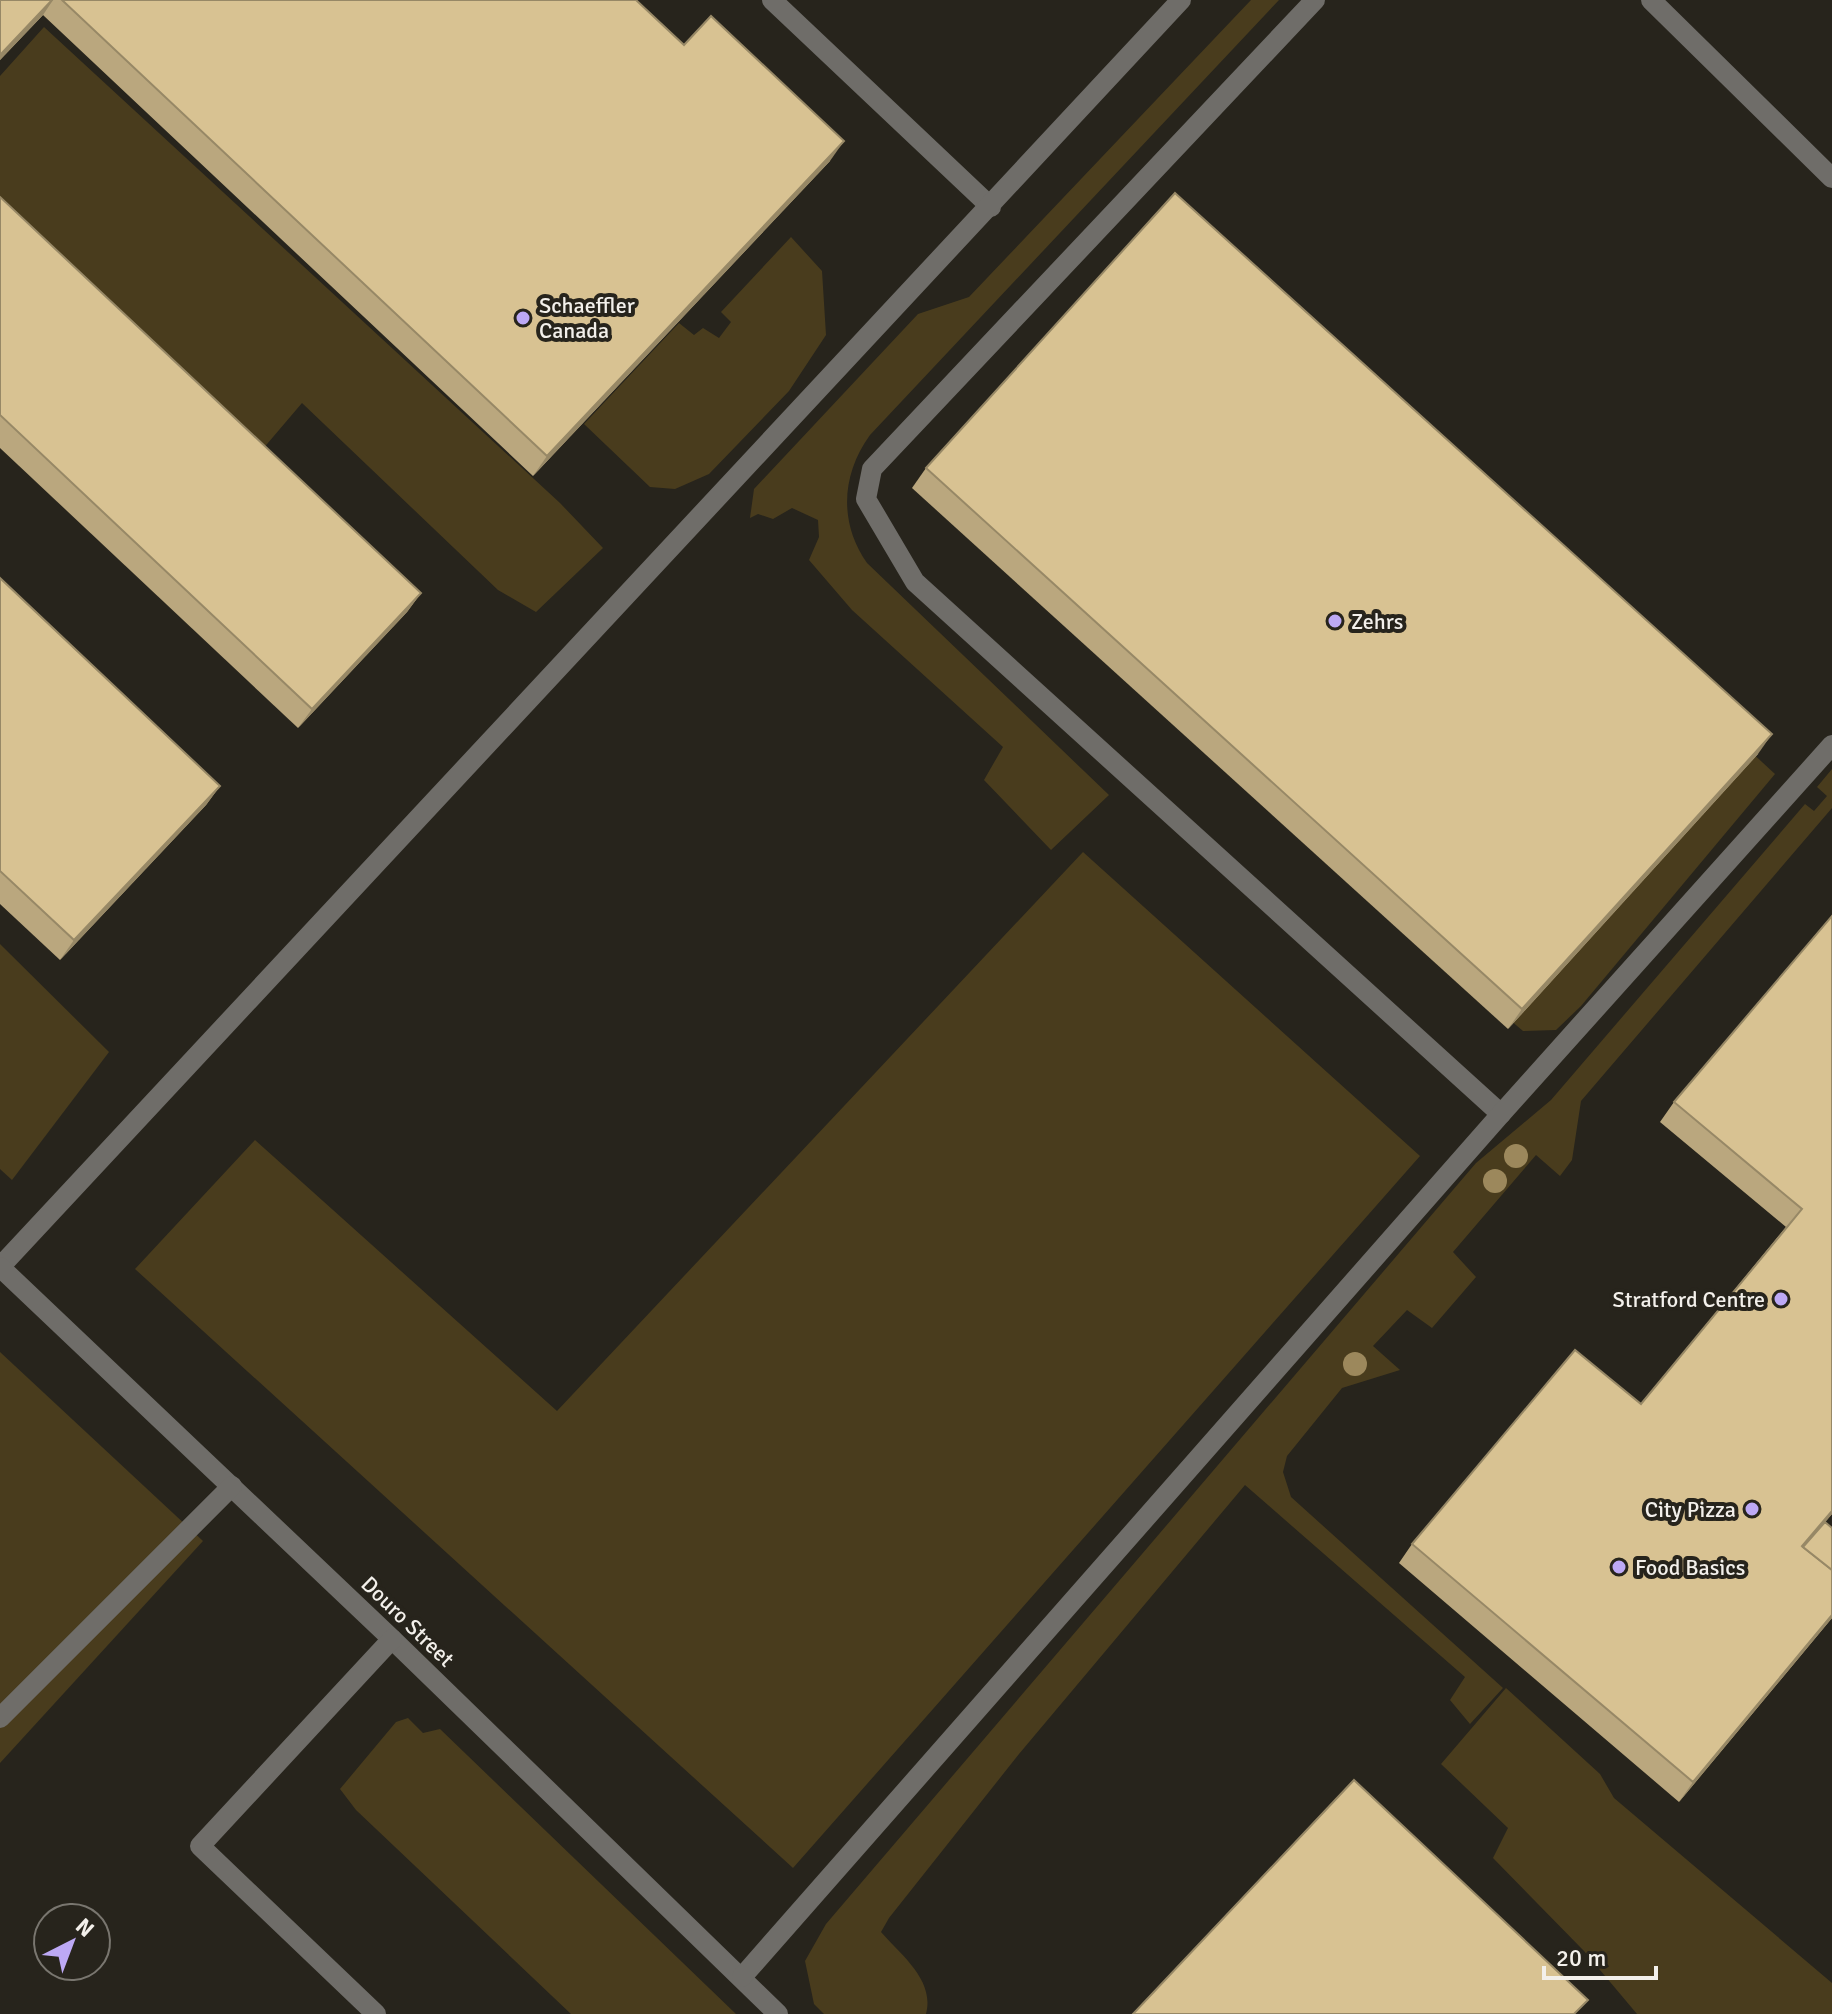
<svg xmlns="http://www.w3.org/2000/svg" width="1832" height="2014" font-family="Signika,sans-serif">
<style>
.green{fill:#493c1d}
.lines{fill:none;stroke-linecap:round;stroke-linejoin:round}
.minor{stroke:#6f6d69;stroke-width:20}
.tree{fill:#9c885c}
.wall{fill:#baa77e}
.shaded-wall{fill:#978866}
.building{fill:#d8c292;stroke:#978866;stroke-width:2}
.poi-dot{fill:#bda9f5;stroke:#27241c;stroke-width:3}
.labels{text-anchor:middle;stroke-width:8;stroke-linejoin:round;paint-order:stroke}
.poi-label{font-size:22px;fill:#f3f0eb;stroke:#27241c;text-anchor:start}
.street-label{font-size:22px;fill:#f3f0eb;stroke:#27241c}
</style>
<rect width="100%" height="100%" fill="#27241c"/>
<g class="green">
<path d="M1251 0H1279L870 435C841 475 839 523 867 563L1109 795 1051 850 984 780 1003 747 852 610 809 560 819 537 818 520 792 508 773 519 758 514 750 518 754 489 918 314 969 297Z"/>
<polygon points="44,27 560,503 603,548 536,612 498,590 302,403 256,457 0,213 0,76"/>
<polygon points="791,237 822,271 826,335 789,391 709,474 675,489 650,487 584,424 679,323 694,335 703,328 719,338 731,322 721,312"/>
<polygon points="1655,663 1775,774 1581,1006 1556,1030 1523,1031 1407,932"/>
<path d="M1832 769V808L1581 1101 1572 1160 1560 1176 1536 1155 1453 1252 1476 1277 1432 1328 1407 1310 1373 1346 1400 1370 1342 1388 1287 1456 1283 1472 1291 1497 1503 1688 1470 1724 1450 1700 1465 1677 1245 1485 1019 1754 889 1918 881 1932C901 1955 935 1980 926 2014H824L814 2004 805 1961 826 1924 1476 1163 1551 1100 1805 804 1814 811 1827 796 1817 787Z"/>
<polygon points="1083,852 1420,1156 793,1868 135,1269 255,1140 557,1411"/>
<polygon points="0,944 109,1052 12,1180 0,1169"/>
<polygon points="0,1352 203,1541 0,1763"/>
<polygon points="1506,1688 1600,1774 1614,1798 1832,1983 1832,2014 1637,2014 1584,1951 1493,1858 1508,1828 1441,1764"/>
<polygon points="408,1718 423,1733 440,1729 736,2014 571,2014 356,1810 340,1789 396,1722"/>
</g>
<g class="lines">
<g class="minor">
<polyline points="772,0 991,207"/>
<polyline points="1315,0 872,469 866,499 915,582 1501,1114"/>
<polyline points="1651,0 1832,178"/>
<polyline points="0,1267 1181,0"/>
<polyline points="0,1267 392,1639 778,2014"/>
<polyline points="0,1718 232,1486"/>
<polyline points="742,1977 1501,1114 1832,745"/>
<polyline points="376,2014 200,1846 392,1639"/>
</g>
</g>
<g class="tree">
<circle cx="1516" cy="1156" r="12"/>
<circle cx="1495" cy="1181" r="12"/>
<circle cx="1355" cy="1364" r="12"/>
</g>
<g class="wall">
<polygon points="0,0 636,0 684,45 830,161 533,476 43,15 0,60"/>
<polygon points="0,197 421,593 407,612 298,728 0,448"/>
<polygon points="926,468 1758,754 1508,1029 912,488"/>
<polygon points="0,578 220,786 206,805 60,960 0,904"/>
<polygon points="1832,916 1832,1514 1825,1522 1832,1528 1832,1618 1679,1802 1399,1563 1412,1544 1641,1404 1786,1227 1660,1122 1674,1102"/>
</g>
<g class="shaded-wall">
<polygon points="52,0 53,0 43,15 0,60 0,55"/>
<polygon points="844,141 830,161 533,476 547,456"/>
<polygon points="421,593 407,612 298,728 312,709"/>
<polygon points="1772,734 1758,754 1508,1029 1522,1009"/>
<polygon points="220,786 206,805 60,960 74,940"/>
<polygon points="1832,1511 1832,1514 1794,1560 1802,1546"/>
<polygon points="1832,1615 1832,1618 1679,1802 1693,1782"/>
</g>
<g class="building">
<polygon points="0,0 52,0 0,55"/>
<polygon points="62,0 636,0 684,45 711,16 844,141 547,456"/>
<polygon points="1175,193 1772,734 1522,1009 926,468"/>
<polygon points="0,197 421,593 312,709 0,415"/>
<polygon points="0,578 220,786 74,940 0,871"/>
<polygon points="1832,916 1832,1511 1802,1546 1832,1570 1832,1615 1693,1782 1412,1544 1575,1350 1641,1404 1802,1209 1674,1102"/>
<polygon points="1825,1522 1832,1528 1832,1570 1803,1547"/>
<polygon points="1354,1780 1588,2000 1574,2014 1133,2014"/>
</g>
<g class="poi-dot">
<circle cx="523" cy="318" r="8"/>
<circle cx="1335" cy="621" r="8"/>
<circle cx="1781" cy="1299" r="8"/>
<circle cx="1752" cy="1509" r="8"/>
<circle cx="1619" cy="1567" r="8"/>
</g>
<g class="labels">
<g class="poi-label">
<text x="539" y="313">Schaeffler<tspan x="539" dy="25">Canada</tspan></text>
<text x="1351" y="629">Zehrs</text>
<text x="1765" y="1307" text-anchor="end">Stratford Centre</text>
<text x="1736" y="1517" text-anchor="end">City Pizza</text>
<text x="1635" y="1575">Food Basics</text>
</g>
<g class="street-label">
<text transform="translate(408 1621) rotate(44)" y="8">Douro Street</text>
</g>
</g>
<g transform="translate(72 1942) rotate(42)"><circle r="38" fill="#27241c" stroke="#79766f" stroke-width="2"/>
<path d="M0-6L14 30L0 20L-14 30Z" fill="#bda9f5"/>
<text y="-12" font-size="22" font-weight="bold" text-anchor="middle" fill="#f3f0eb">N</text>
</g>
<path d="M1544 1966v12h112v-12" fill="none" stroke="#f3f0eb" stroke-width="4"/>
<text x="1556" y="1966" font-size="24" fill="#f3f0eb" stroke="#27241c" stroke-width="6" paint-order="stroke">20 m</text>
</svg>
